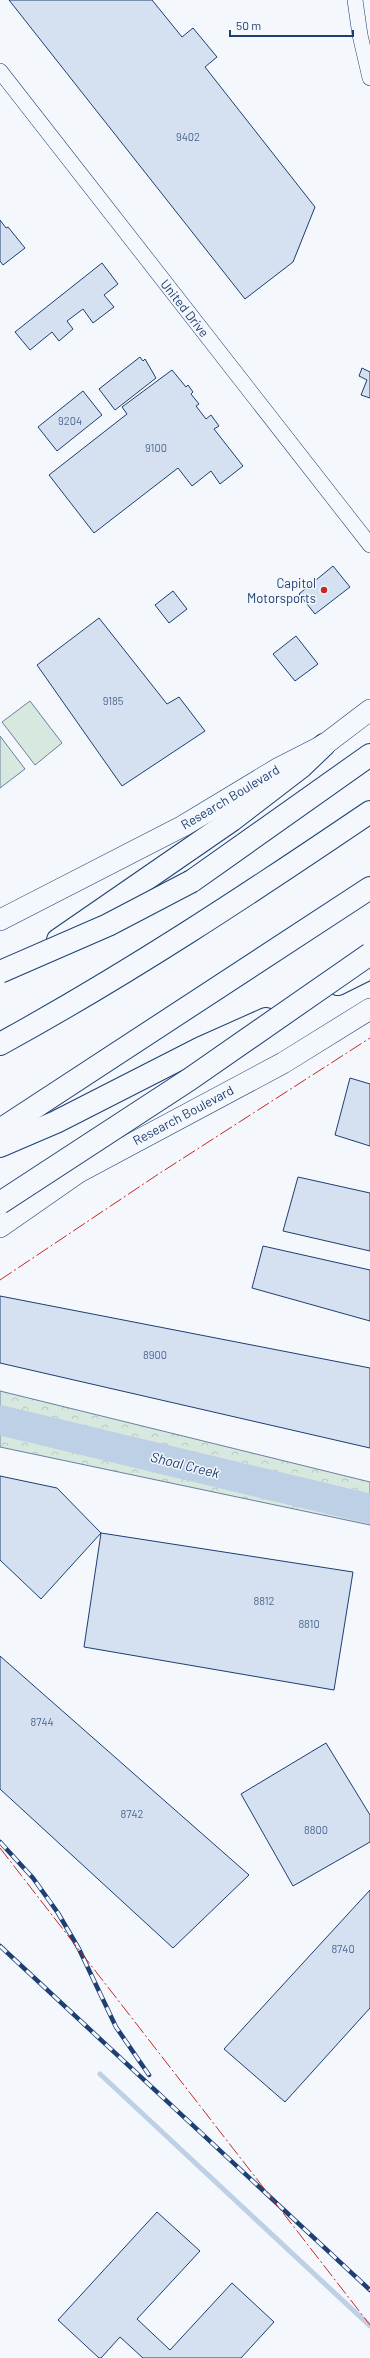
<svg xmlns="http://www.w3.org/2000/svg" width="370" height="2358" font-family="Barlow,sans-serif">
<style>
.forest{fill:url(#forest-crowns);stroke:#687fa3}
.pitch{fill:#d7e8df;stroke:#687fa3}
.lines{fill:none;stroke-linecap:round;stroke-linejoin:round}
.stream{stroke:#bed0e5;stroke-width:5}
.river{stroke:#bed0e5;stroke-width:30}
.building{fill:#d5e0f0;stroke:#1d3f73}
.minor-casing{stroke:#1d3f73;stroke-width:16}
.secondary-casing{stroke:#1d3f73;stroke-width:22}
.motorway-casing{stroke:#1d3f73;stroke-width:24}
.minor{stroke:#f4f7fb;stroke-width:15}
.secondary{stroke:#f4f7fb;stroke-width:21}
.motorway{stroke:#f4f7fb;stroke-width:22}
.rail-casing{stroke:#1d3f73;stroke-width:4.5}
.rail{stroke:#f4f7fb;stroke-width:3;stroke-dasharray:9;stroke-linecap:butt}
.motorway-bridge-casing{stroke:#1d3f73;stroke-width:24;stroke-linecap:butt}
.motorway-bridge{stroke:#f4f7fb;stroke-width:22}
.power{stroke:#c62828;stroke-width:1;stroke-dasharray:14 3 2 3;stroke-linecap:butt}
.poi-dot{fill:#c62828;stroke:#f4f7fb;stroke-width:1.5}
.labels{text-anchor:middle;stroke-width:3;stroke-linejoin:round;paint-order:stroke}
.number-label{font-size:11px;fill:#4b6792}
.street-label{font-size:13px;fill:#1d3f73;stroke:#f4f7fb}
.poi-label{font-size:13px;fill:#1d3f73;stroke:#f4f7fb;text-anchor:end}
.water-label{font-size:14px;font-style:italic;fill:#1d3f73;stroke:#f4f7fb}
</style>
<defs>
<pattern id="forest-crowns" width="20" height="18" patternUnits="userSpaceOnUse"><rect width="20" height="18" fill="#d7e8df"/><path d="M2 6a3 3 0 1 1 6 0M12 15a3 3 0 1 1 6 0" fill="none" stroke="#b8c8c3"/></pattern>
</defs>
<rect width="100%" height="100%" fill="#f4f7fb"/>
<polygon class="forest" points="0,1391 370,1482 370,1525 0,1447"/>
<g class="pitch">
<polygon points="30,701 62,743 35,765 2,722"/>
<polygon points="0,736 25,769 0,788"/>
</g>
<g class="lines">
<polyline class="stream" points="100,2074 370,2326"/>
<polyline class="river" points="0,1420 370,1509"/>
</g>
<g class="building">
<polygon points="9,0 152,0 182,37 193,28 217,57 205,67 315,207 293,262 245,299"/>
<polygon points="0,220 6,228 8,227 25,248 3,265 0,261"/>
<polygon points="102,263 118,284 104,295 114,307 93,323 83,309 67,321 73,329 59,341 52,332 30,350 15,332"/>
<polygon points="140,357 143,361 145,359 156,378 115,410 99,389"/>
<polygon points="362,368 370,372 370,398 361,395 367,380 359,376"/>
<polygon points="172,370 186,387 188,385 193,392 191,394 199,404 196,406 206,419 211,415 219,426 214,429 243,466 220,484 211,471 192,486 178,468 94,533 49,475 127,414 122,407"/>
<polygon points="83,391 102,415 57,451 38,427"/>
<polygon points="333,566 350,587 315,614 299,594"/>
<polygon points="173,591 187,609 169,623 155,605"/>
<polygon points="99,618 167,704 179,697 205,731 122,786 37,665"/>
<polygon points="296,636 318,664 295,681 273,654"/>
<polygon points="350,1078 370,1084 370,1146 335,1135"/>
<polygon points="298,1177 370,1193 370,1251 283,1231"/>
<polygon points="263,1246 370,1270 370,1321 252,1288"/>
<polygon points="0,1296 370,1368 370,1448 0,1363"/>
<polygon points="0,1476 57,1488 101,1533 41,1599 0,1560"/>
<polygon points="101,1533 353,1572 334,1690 84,1647"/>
<polygon points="0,1656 249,1875 173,1948 0,1789"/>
<polygon points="326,1743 370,1815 370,1842 293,1886 241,1794"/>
<polygon points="370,1890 370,2008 285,2102 224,2049"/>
<polygon points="157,2212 200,2251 137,2319 170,2350 232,2283 274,2322 241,2358 143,2358 120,2337 101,2358 99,2358 58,2320"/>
</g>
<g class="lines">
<defs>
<g id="minor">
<polyline points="355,0 360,35 370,78"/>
<polyline points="0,71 370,545"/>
</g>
<g id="secondary">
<polyline points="0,920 183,826 279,768 324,745 370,710"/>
<polyline points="0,1227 79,1172 283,1063 370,1009"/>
</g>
<g id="motorway">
<polyline points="192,881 370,755"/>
<polyline points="58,940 232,820 301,767 324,745"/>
<polyline points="338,984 370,968"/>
<path d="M0 1044C128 974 249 894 370 812"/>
<polyline points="0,1130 370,888"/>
<polyline points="0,1146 56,1122 201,1048 266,1019"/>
</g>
</defs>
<use href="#minor" class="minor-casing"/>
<use href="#secondary" class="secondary-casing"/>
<use href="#motorway" class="motorway-casing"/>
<use href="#minor" class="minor"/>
<use href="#secondary" class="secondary"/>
<use href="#motorway" class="motorway"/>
<defs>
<g id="rail">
<polyline points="0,1842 33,1878 58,1913 79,1949 116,2027 149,2075"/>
<polyline points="0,1946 370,2290"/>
</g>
</defs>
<use href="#rail" class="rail-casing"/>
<use href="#rail" class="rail"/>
<defs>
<g id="motorway-bridge">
<polyline points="0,972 108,925 192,881"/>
<polyline points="0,1203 190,1079 370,954"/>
</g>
</defs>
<use href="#motorway-bridge" class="motorway-bridge-casing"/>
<use href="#motorway-bridge" class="motorway-bridge"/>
<g class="power">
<polyline points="0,1280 157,1175 370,1038"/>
<polyline points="0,1848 370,2325"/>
</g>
</g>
<circle class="poi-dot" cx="324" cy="590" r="4"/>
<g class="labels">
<g class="number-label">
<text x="188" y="141">9402</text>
<text x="70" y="425">9204</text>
<text x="156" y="452">9100</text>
<text x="113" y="705">9185</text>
<text x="155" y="1359">8900</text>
<text x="264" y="1605">8812</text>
<text x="309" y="1628">8810</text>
<text x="42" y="1726">8744</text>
<text x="132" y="1818">8742</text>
<text x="316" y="1834">8800</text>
<text x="343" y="1953">8740</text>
</g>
<g class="street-label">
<text transform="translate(185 308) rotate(52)" y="5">United Drive</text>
<text transform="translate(230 797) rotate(-31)" y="5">Research Boulevard</text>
<text transform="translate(183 1115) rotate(-28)" y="5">Research Boulevard</text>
</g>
<g class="poi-label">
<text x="316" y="588">Capitol<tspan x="316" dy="15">Motorsports</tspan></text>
</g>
<g class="water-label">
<text transform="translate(185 1465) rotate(14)" y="5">Shoal Creek</text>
</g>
</g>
<path d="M230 30v6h123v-6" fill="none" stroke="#1d3f73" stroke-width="2"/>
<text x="236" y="30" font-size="12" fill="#1d3f73" stroke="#f4f7fb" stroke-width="3" paint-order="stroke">50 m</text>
</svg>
